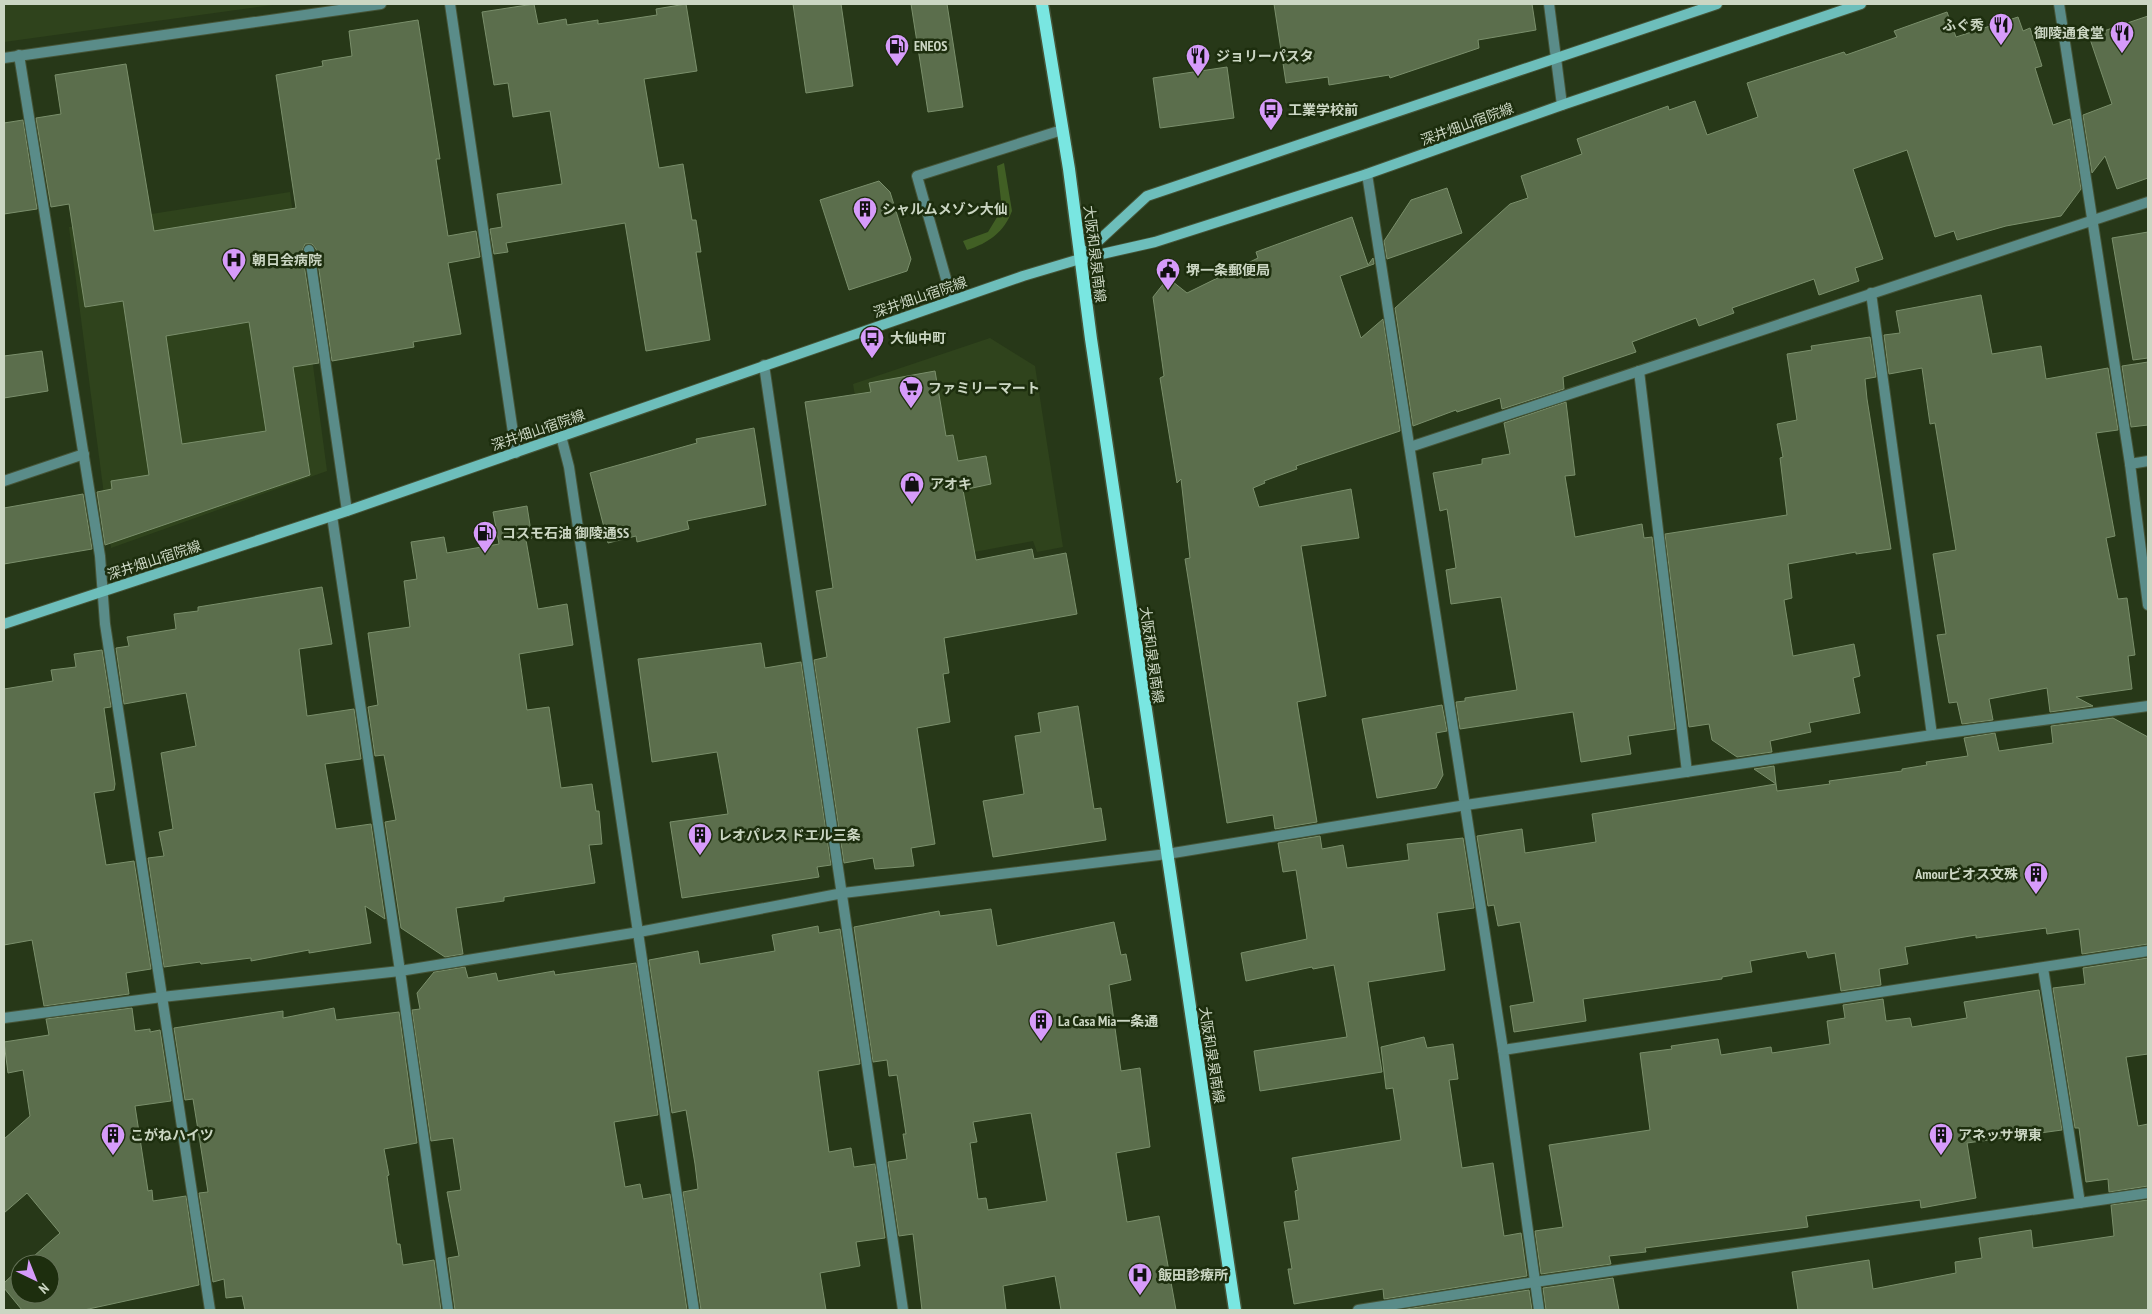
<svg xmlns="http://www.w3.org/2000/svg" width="2152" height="1314" font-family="'PT Sans Narrow','Noto Sans JP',sans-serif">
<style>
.built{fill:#2f431c}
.green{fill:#415f24}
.building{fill:#5b6e4c;stroke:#7a8f6b;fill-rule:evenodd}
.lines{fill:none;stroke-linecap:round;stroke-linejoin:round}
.lane-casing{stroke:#455437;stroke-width:12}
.street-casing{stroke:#455437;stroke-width:12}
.secondary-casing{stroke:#455437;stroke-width:12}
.primary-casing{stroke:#455437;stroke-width:15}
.lane{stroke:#5a8c89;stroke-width:10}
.street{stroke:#5a8c89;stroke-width:10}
.secondary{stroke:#6dbebb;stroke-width:10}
.primary{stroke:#79e6e1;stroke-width:12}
.labels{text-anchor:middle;stroke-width:5;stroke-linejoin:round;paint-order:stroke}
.poi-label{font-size:14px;font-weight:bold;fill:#cbd6c3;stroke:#1d2e0e;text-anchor:start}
.street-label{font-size:14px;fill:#cbd6c3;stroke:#1d2e0e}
</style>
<rect width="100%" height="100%" fill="#273818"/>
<g class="built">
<polygon points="4,4 280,4 4,42"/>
<polygon points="290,192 327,471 111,548 69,227"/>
<polygon points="990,338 1035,366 1063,547 1037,552 1033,541 884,569 853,384"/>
</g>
<path class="green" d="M1004 163 1012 211C1004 232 989 243 967 250L963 241 988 232 1002 209 997 166Z"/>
<g class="building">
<polygon points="534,4 538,24 566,19 567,25 598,20 598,24 657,15 656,9 686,4 697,71 644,79 659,168 683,164 692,220 696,220 701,252 696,252 710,340 646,351 625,223 506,243 508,252 494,254 490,229 502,227 497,194 562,184 550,111 513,117 508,83 494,85 482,12"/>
<polygon points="793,4 841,4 853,86 806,93"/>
<polygon points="911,4 947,4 963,107 928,112"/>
<polygon points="1274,4 1532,4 1536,30 1478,40 1479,48 1390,78 1389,75 1329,85 1328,77 1286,83"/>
<polygon points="1947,12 1956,37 2018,17 2023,31 2030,28 2042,66 2035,68 2053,125 2070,119 2081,189 2061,216 2006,226 1957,240 1954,231 1935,237 1907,150 1853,169 1883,259 1855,268 1859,281 1819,295 1814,279 1732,308 1734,313 1699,326 1696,318 1632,342 1636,352 1563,377 1564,389 1502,409 1500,398 1457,412 1456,410 1413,426 1395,308 1510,204 1528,198 1521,176 1582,154 1577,139 1668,106 1669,110 1695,101 1707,135 1758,117 1747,83 1844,52 1846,55 1897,37 1894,31"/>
<polygon points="2148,16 2148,178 2117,189 2105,156 2092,173 2083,115 2112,104 2089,36"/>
<path d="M418 20 440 159H436L448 236 476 231 480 257 448 263 461 334 413 342 414 347 332 361 316 249 312 244H305L302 251 319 363 293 367 310 475 105 545 97 492 112 489 111 481 149 475 123 301 85 307 69 204 51 207 36 118 61 114 55 75 126 64 154 231 296 208 276 75 323 66 322 61 352 56 349 31ZM249 322 266 431 182 444 166 336Z"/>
<polygon points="1227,67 1234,118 1160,128 1153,78"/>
<polygon points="23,120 37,209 4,214 4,123"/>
<polygon points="879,181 890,192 911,259 907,271 849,290 820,200"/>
<polygon points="1447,188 1462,233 1387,259 1384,241 1411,200"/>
<polygon points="1352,217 1368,265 1373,258 1374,264 1340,276 1361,338 1383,319 1400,431 1296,466 1297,469 1264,481 1265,483 1253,488 1259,507 1351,489 1359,538 1301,546 1326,696 1297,702 1317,822 1275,829 1273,815 1227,823 1185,559 1190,558 1181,479 1177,483 1160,378 1164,376 1153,297 1168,278 1187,293 1258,258 1256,252"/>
<polygon points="2148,232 2148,358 2133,360 2112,238"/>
<polygon points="1981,295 1992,354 2041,346 2046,379 2108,368 2118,430 2096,433 2115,536 2106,538 2118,599 2127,598 2135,655 2128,656 2132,689 2076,697 2093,706 2050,712 2047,688 1989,699 1993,720 1962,724 1957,702 1949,703 1937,635 1946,634 1933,554 1956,550 1935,423 1930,424 1922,368 1889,374 1884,335 1900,333 1896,311"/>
<polygon points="1870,337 1876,377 1865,379 1867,399 1891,549 1856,554 1856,552 1788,564 1792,598 1784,600 1793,656 1854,644 1860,676 1853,678 1860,713 1809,723 1811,732 1770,741 1772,752 1737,757 1712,740 1709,724 1689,727 1665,534 1787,515 1780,458 1783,457 1777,424 1797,420 1787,354 1812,350 1811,346"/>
<polygon points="42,351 48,391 4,398 4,356"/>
<polygon points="2148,362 2148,425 2131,427 2122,366"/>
<polygon points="935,371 946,436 953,435 958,461 986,456 991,484 963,490 976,560 1032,549 1034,559 1066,553 1077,614 944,638 949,673 943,674 950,722 917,728 935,844 911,848 914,866 875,869 873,858 844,863 814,660 827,657 816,591 833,588 805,402 871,392 869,383"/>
<polygon points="1566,402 1575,475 1565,476 1575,537 1642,524 1644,538 1652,537 1675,729 1628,736 1631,754 1581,762 1573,712 1460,729 1456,702 1465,701 1465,698 1517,690 1501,597 1451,604 1446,570 1456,568 1447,509 1440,511 1433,473 1482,464 1482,459 1510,454 1504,423"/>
<polygon points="754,428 766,505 687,521 689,529 637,542 636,536 608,543 590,473 697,443 696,439"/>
<polygon points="83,494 92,549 4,564 4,508"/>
<polygon points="527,506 532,538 526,540 538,609 567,604 573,645 519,654 527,710 549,707 561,788 592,784 596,811 599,811 602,844 589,845 595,883 504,897 504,901 456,908 463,954 445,957 401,928 385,822 396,820 384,755 375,756 368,707 378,705 368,633 410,627 404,581 417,579 411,542 444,537 447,553 499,544 493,512"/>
<polygon points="322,587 332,644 299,649 307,716 354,709 361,759 325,764 336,829 371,824 385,919 365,906 371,943 309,953 309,950 251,961 251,958 201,964 200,962 164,967 148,858 164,856 159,832 173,829 161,753 196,746 186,693 124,704 116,648 129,646 127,637 176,629 174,614 198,611 198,607"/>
<polygon points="761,643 765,668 801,662 831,865 817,867 819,877 682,898 670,822 728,814 717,752 652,762 638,659"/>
<polygon points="102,650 111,707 104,708 115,784 114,790 94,793 106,865 134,861 151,969 126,973 129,994 44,1006 32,940 4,945 4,689 53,681 51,670 76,667 74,654"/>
<polygon points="1442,705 1447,731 1436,733 1443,775 1436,788 1377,798 1362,719"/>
<polygon points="1078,706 1094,809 1101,808 1106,840 993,857 983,801 1024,794 1015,736 1041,732 1038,713"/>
<polygon points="2113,718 2148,737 2148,944 2082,954 2079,929 2047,934 2046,928 1976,938 1976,935 1905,947 1908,964 1879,969 1881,985 1841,991 1835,953 1808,958 1806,951 1750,961 1752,972 1722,977 1722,979 1583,999 1586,1021 1514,1032 1510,1006 1534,1002 1520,922 1498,926 1494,905 1488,906 1477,836 1522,829 1525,853 1596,842 1592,814 1776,784 1777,791 1830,784 1829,781 1902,771 1902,769 1927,765 1926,762 1968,756 1964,738 1995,733 1999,751 2053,743 2051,726"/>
<polygon points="1774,766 1776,784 1754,769"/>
<polygon points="1320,836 1322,849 1343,845 1347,868 1409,860 1407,844 1463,838 1474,908 1437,913 1445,970 1368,982 1382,1072 1260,1091 1254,1051 1347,1037 1334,965 1313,969 1312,967 1246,981 1241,953 1307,939 1296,870 1283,872 1278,843"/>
<path d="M991 909 997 946 1114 922 1121 955 1126 954 1131 980 1109 985 1121 1071 1140 1068 1150 1147 1116 1153 1127 1222 1159 1216 1176 1310H1061L1055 1276 1003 1286 1006 1310H922L913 1234 899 1236 888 1162 907 1159 903 1134H906L897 1075 889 1076 887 1060 873 1062 854 927 939 911 940 916ZM1031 1113 1047 1201 988 1210 986 1198 978 1199 970 1143 977 1142 973 1122Z"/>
<polygon points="818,926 819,933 840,929 860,1064 818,1071 829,1152 851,1148 854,1167 875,1164 885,1238 856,1242 860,1266 820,1273 826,1310 701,1310 683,1192 698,1189 695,1164 686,1110 672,1113 649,960 698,951 700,964 775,951 772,935"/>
<polygon points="2148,958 2148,1054 2126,1057 2138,1126 2148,1124 2148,1186 2109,1192 2108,1179 2086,1182 2079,1128 2075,1128 2053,988 2085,984 2083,968"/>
<polygon points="636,963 658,1115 614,1122 625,1187 640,1184 643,1199 670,1194 687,1310 455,1310 448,1258 459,1256 447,1192 461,1190 453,1138 431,1141 412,1010 420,1009 417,993 434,972 465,967 468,978 496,973 498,981 554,971 555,975"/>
<polygon points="2039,990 2062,1130 1967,1143 1976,1198 1921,1208 1920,1200 1806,1216 1808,1227 1645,1248 1646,1252 1609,1256 1611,1264 1541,1274 1535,1231 1563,1227 1549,1145 1650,1130 1640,1053 1672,1049 1671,1046 1718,1039 1721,1055 1771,1047 1772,1053 1830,1044 1827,1021 1845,1018 1843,1005 1883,999 1886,1021 1910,1018 1912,1027 1967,1018 1964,1002"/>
<polygon points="132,1008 135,1031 150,1029 150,1032 160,1030 171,1101 135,1106 148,1191 152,1190 153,1201 186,1196 199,1285 84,1310 22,1310 4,1288 4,1283 20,1268 20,1294 50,1294 50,1264 25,1264 60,1233 27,1193 4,1213 4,1139 30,1116 23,1070 8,1073 4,1042 49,1035 46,1019"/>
<polygon points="334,1008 336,1020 399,1012 417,1143 384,1149 389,1175 387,1176 397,1244 400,1244 403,1265 434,1260 441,1310 245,1310 242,1296 226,1298 224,1279 213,1282 199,1193 208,1192 193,1099 185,1100 174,1028 283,1011 283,1018"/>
<polygon points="1424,1037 1427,1048 1453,1044 1458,1079 1449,1080 1462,1168 1493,1163 1504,1236 1521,1233 1527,1276 1384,1299 1383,1289 1294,1304 1288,1269 1292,1269 1284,1222 1299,1220 1295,1191 1298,1190 1292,1158 1401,1140 1393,1088 1386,1089 1381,1047"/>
<polygon points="2148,1200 2148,1310 1798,1310 1792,1272 1869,1260 1873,1289 1956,1273 1955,1262 1982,1258 1979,1238 2031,1230 2033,1248 2114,1236 2111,1205"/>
<polygon points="1613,1278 1619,1310 1546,1310 1543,1288"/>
<polygon points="1529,1290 1532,1310 1400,1310"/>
</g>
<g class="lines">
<defs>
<g id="lane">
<polyline points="309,250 347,511"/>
<polyline points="952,300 917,176 1062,130"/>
<polyline points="2043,968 2080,1203"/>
</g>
<g id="street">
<polyline points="450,4 516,453"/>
<polyline points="1549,4 1562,105"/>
<polyline points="2059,4 2130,464 2148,605"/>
<polyline points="19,55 100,556 105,624 210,1310"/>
<polyline points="4,58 381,4"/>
<polyline points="1367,174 1503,1050 1539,1310"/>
<polyline points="1871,293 1932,735"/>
<polyline points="764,365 903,1310"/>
<polyline points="1639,371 1687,772"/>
<polyline points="561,436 569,467 694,1310"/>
<polyline points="1410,447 2148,202"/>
<polyline points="2130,464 2148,461"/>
<polyline points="4,481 84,454"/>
<polyline points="332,516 400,971 448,1310"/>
<polyline points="4,1018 162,997 400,971 639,932 843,893 1167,854 1466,805 1932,735 2148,706"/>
<polyline points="1503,1050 2148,951"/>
<polyline points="1358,1310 1535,1282 2148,1193"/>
</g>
<g id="secondary">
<polyline points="1080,258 1147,196 1717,4"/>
<polyline points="4,624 347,511 1023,276 1080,259 1155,242 1367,174 1562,105 1861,4"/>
</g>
<polyline id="primary" points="1042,4 1069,169 1091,339 1235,1310"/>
</defs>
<use href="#lane" class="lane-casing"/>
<use href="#street" class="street-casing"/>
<use href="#secondary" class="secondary-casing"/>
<use href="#primary" class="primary-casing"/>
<use href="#lane" class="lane"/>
<use href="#street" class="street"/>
<use href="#secondary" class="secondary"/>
<use href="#primary" class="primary"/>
</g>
<defs>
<symbol id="restaurant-pin" viewBox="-11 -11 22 30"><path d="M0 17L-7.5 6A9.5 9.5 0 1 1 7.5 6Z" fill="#d69bfa" stroke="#1d2e0e"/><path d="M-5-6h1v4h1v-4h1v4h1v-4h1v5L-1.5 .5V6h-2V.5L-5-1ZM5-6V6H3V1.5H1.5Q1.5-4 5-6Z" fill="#111"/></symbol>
<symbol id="fuel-pin" viewBox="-11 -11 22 30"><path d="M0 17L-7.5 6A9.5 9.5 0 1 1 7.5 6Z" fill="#d69bfa" stroke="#1d2e0e"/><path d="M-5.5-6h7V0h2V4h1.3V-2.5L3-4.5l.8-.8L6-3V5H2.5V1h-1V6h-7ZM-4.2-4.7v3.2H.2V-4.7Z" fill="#111"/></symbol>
<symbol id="bus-pin" viewBox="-11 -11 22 30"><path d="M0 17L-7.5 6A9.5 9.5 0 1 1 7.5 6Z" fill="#d69bfa" stroke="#1d2e0e"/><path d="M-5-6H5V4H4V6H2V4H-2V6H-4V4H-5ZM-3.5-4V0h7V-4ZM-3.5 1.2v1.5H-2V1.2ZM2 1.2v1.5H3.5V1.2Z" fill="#111"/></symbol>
<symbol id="building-pin" viewBox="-11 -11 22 30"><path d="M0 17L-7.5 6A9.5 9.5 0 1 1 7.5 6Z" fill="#d69bfa" stroke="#1d2e0e"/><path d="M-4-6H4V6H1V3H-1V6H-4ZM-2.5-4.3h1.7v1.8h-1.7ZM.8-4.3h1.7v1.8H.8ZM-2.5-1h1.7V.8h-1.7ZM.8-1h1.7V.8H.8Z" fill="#111"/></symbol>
<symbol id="hospital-pin" viewBox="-11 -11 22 30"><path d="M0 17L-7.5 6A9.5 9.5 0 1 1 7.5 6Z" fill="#d69bfa" stroke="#1d2e0e"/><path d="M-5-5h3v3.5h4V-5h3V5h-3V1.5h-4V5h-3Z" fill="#111"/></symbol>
<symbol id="civic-pin" viewBox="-11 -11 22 30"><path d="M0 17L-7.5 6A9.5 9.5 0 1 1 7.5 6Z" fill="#d69bfa" stroke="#1d2e0e"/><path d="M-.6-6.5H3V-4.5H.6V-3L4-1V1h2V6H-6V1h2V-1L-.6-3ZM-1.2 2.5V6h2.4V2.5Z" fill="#111"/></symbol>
<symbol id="supermarket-pin" viewBox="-11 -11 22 30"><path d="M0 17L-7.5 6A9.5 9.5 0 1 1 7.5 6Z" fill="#d69bfa" stroke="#1d2e0e"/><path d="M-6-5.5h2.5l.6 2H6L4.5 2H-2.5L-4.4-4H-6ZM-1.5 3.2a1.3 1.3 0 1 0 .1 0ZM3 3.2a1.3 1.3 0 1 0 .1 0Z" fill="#111"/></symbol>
<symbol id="shop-pin" viewBox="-11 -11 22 30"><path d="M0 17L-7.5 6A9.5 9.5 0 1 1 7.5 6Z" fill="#d69bfa" stroke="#1d2e0e"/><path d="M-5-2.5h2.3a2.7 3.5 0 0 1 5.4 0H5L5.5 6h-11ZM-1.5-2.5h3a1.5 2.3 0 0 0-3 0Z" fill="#111"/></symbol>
</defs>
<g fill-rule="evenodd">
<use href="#restaurant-pin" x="1987" y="11" width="28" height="38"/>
<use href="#restaurant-pin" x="2108" y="19" width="28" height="38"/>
<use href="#fuel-pin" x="883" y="32" width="28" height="38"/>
<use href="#restaurant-pin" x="1184" y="42" width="28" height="38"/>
<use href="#bus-pin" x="1257" y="96" width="28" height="38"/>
<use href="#building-pin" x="851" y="195" width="28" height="38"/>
<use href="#hospital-pin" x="220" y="246" width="28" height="38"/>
<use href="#civic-pin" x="1154" y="256" width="28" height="38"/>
<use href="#bus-pin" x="858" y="324" width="28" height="38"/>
<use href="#supermarket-pin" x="897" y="374" width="28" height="38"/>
<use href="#shop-pin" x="898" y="470" width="28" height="38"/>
<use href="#fuel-pin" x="471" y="519" width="28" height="38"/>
<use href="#building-pin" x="686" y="821" width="28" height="38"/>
<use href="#building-pin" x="2022" y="860" width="28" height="38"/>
<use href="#building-pin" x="1027" y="1007" width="28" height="38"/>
<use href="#building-pin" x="99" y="1121" width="28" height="38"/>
<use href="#building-pin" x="1927" y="1121" width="28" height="38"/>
<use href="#hospital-pin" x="1126" y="1261" width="28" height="38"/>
</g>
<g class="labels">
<g class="poi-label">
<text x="1984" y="30" text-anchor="end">ふぐ秀</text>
<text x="2104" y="38" text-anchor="end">御陵通食堂</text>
<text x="914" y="51">ENEOS</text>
<text x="1216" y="61">ジョリーパスタ</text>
<text x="1288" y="115">工業学校前</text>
<text x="882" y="214">シャルムメゾン大仙</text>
<text x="252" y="265">朝日会病院</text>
<text x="1186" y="275">堺一条郵便局</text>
<text x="890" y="343">大仙中町</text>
<text x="928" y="393">ファミリーマート</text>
<text x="930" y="489">アオキ</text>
<text x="502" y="538">コスモ石油 御陵通SS</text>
<text x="718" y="840">レオパレス ドエル三条</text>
<text x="2018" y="879" text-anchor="end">Amourビオス文殊</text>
<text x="1058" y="1026">La Casa Mia一条通</text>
<text x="130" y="1140">こがねハイツ</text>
<text x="1958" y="1140">アネッサ堺東</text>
<text x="1158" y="1280">飯田診療所</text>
</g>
<g class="street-label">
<text transform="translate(1467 124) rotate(-20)" y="5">深井畑山宿院線</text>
<text transform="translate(1095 254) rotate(83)" y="5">大阪和泉泉南線</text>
<text transform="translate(920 297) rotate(-19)" y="5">深井畑山宿院線</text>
<text transform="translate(538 430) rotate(-19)" y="5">深井畑山宿院線</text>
<text transform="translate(154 560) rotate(-18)" y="5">深井畑山宿院線</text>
<text transform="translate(1152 655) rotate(82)" y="5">大阪和泉泉南線</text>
<text transform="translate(1212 1055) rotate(81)" y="5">大阪和泉泉南線</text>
</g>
</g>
<rect width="2152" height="1314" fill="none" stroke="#cbd6c3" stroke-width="10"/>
<g transform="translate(35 1279) rotate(137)"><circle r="24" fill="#1d2e0e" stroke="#637156"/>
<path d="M0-4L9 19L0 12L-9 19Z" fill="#d69bfa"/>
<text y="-8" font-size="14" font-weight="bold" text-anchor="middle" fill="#cbd6c3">N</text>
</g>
</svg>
